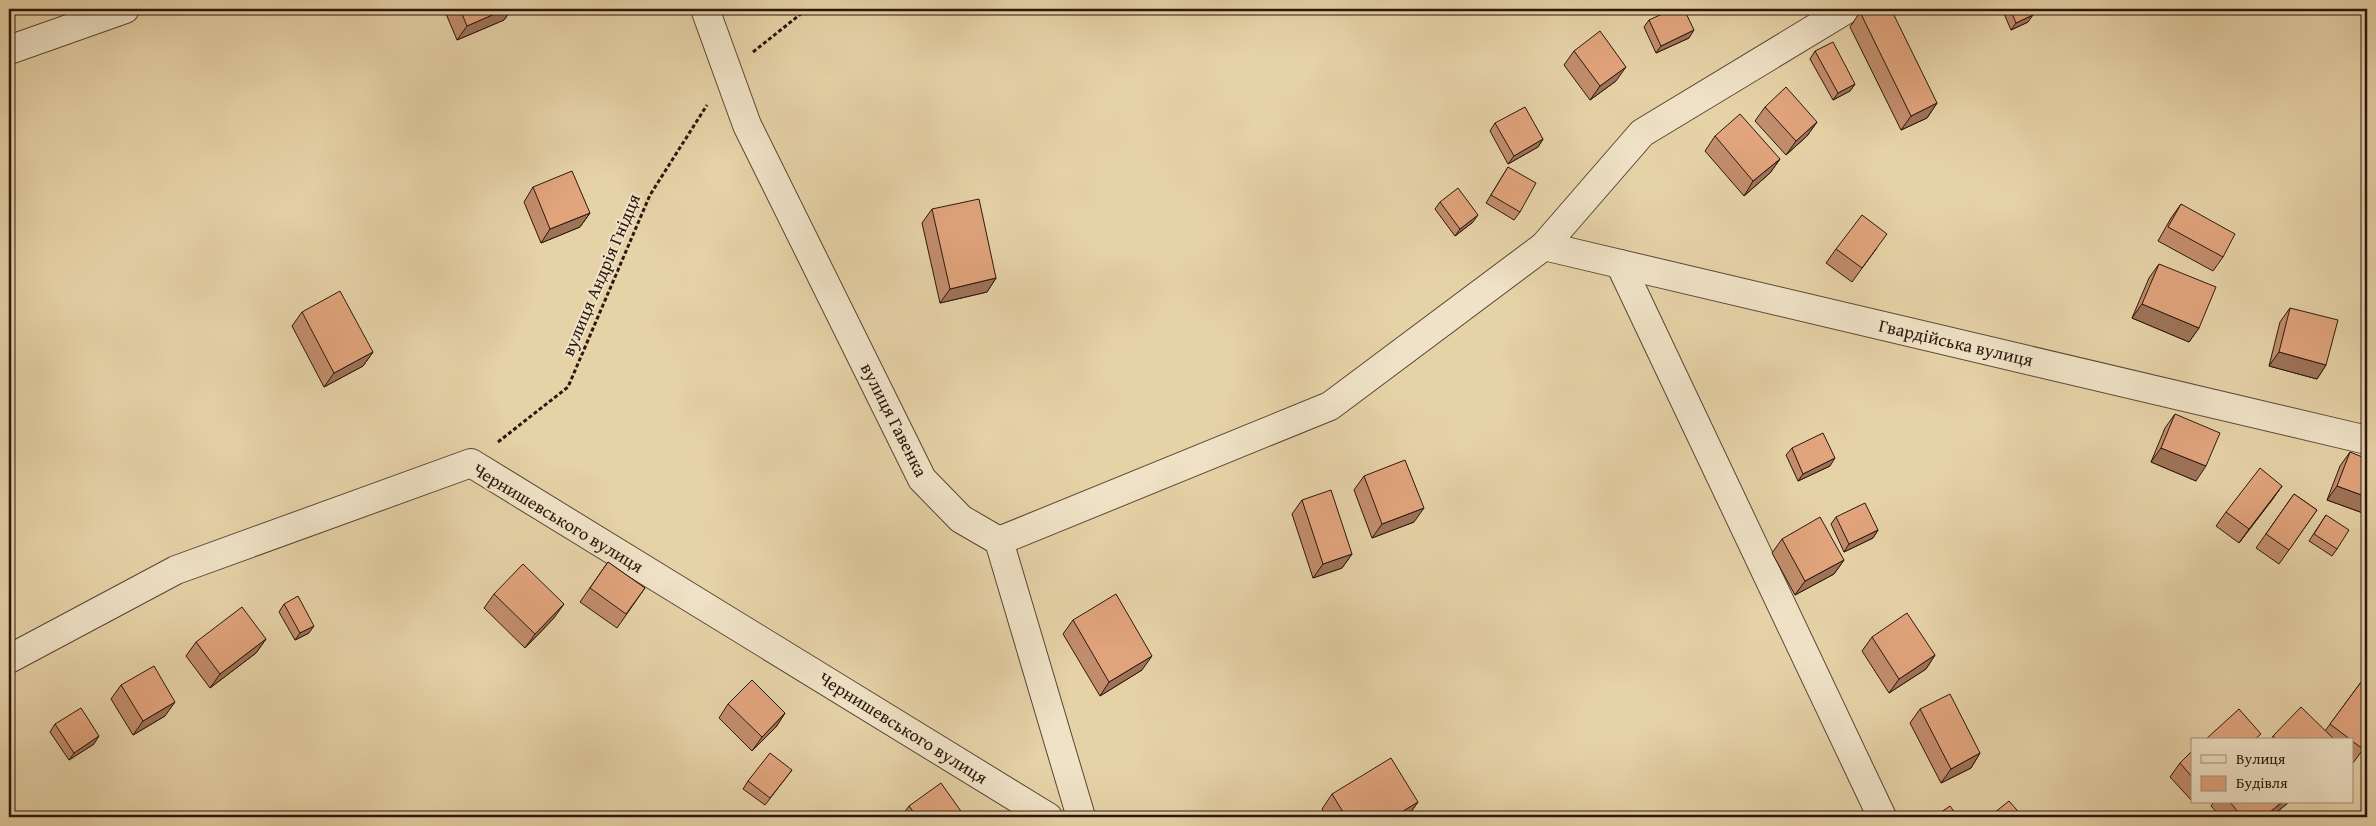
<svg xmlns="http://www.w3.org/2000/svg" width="2376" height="826" font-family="'Gentium Book Plus',serif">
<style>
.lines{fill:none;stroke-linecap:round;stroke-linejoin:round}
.minor-casing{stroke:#5a4634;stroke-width:30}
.path{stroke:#2c170e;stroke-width:3;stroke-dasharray:4 2.5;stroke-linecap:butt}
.minor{stroke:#efe2c6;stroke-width:28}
.wall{fill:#c28d6c;stroke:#2c170e}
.shaded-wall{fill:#9e7358;stroke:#2c170e}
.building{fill:#e1a47d;stroke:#2c170e}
.labels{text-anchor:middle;stroke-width:4;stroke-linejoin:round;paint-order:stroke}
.street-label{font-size:18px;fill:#2c170e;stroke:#efe2c6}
</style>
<rect width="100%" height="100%" fill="#e6d2a7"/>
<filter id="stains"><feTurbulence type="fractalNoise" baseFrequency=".004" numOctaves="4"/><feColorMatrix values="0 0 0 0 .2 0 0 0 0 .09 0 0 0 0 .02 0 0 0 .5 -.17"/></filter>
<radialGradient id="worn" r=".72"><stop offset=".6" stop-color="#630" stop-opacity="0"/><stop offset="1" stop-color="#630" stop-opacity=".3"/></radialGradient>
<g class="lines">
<defs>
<g id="minor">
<polyline points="705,9 747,125 922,479 961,519 999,541 1081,817"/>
<polyline points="9,50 125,9"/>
<polyline points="1544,246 2367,440"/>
<polyline points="1620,264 1882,817"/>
<polyline points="999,541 1330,406 1544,246 1642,133 1847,9"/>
<polyline points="9,659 176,570 471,463 1048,817"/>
</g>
</defs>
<use href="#minor" class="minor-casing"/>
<g class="path">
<polyline points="753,52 807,9"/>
<polyline points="498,442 568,387 650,195 707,105"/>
</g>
<use href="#minor" class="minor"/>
</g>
<g class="wall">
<polygon points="444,9 512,9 504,20 457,40"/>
<polygon points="2002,9 2031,9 2028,22 2011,30"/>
<polygon points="1860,12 1937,103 1927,118 1901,130 1850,27"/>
<polygon points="1649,20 1689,38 1656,53 1644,27"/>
<polygon points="1574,51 1616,81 1590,100 1564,65"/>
<polygon points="1815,51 1855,84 1850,91 1833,100 1810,59"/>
<polygon points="1765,107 1817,122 1807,136 1786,155 1755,121"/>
<polygon points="1495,123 1543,139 1538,147 1508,164 1490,131"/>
<polygon points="1715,136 1780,159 1770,173 1744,196 1705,151"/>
<polygon points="1508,167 1520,212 1514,220 1486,203"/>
<polygon points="533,187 590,213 580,227 541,243 524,202"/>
<polygon points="1440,202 1473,222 1455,236 1435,209"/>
<polygon points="2181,204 2223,257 2213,271 2158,241 2171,218"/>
<polygon points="932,209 996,278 987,292 940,303 922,223"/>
<polygon points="1877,248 1852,282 1826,263 1836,249"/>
<polygon points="2159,264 2199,328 2189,342 2132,318 2149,278"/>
<polygon points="2290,308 2326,365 2317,379 2269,366 2280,322"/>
<polygon points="302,312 373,352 363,366 324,387 292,326"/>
<polygon points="2175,414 2196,481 2151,462 2165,428"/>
<polygon points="1792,448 1830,466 1798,481 1786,455"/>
<polygon points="2350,452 2363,513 2327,500 2340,466"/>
<polygon points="1364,476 1414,522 1372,538 1354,490"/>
<polygon points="2282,486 2272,500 2239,543 2216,526 2226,512"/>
<polygon points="2294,494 2317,510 2279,564 2256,548"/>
<polygon points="1302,500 1352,554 1342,568 1313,578 1292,514"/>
<polygon points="2326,515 2337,549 2332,556 2309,541"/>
<polygon points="1836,517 1878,530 1873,538 1844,552 1831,524"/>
<polygon points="1782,539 1844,560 1834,574 1795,595 1772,553"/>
<polygon points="608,562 645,588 617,628 580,602"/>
<polygon points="494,594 554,618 525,648 484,608"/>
<polygon points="284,604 309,633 295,640 279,612"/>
<polygon points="1073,620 1142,670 1100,696 1063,634"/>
<polygon points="1872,637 1935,655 1926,669 1889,693 1862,651"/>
<polygon points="266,639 256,653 210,688 186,656 196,642"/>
<polygon points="2367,674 2367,744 2353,763 2352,762 2352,740 2271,740 2273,736 2325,731"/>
<polygon points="121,685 165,716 133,735 111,699"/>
<polygon points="728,704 785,713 776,727 752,751 719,718"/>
<polygon points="1920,709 1980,753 1971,768 1941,783 1910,723"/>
<polygon points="55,724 94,744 69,760 50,732"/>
<polygon points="2192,751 2192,801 2170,777 2180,763"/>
<polygon points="792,770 765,805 743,789 748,781"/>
<polygon points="1332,794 1418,802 1408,816 1406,817 1327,817 1322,809"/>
<polygon points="2214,802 2289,802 2271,817 2221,817 2211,806"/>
<polygon points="909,806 965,817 901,817"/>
</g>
<g class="shaded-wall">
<polygon points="506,9 512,9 504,20 457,40 467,26"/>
<polygon points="2033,15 2028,22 2011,30 2016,23"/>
<polygon points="1694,30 1689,38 1656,53 1661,46"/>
<polygon points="1626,67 1616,81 1590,100 1600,86"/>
<polygon points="1855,84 1850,91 1833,100 1838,93"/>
<polygon points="1937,103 1927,118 1901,130 1911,116"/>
<polygon points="1817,122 1807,136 1786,155 1796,141"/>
<polygon points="1543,139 1538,147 1508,164 1514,156"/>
<polygon points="1780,159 1770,173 1744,196 1753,181"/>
<polygon points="590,213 580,227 541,243 550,229"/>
<polygon points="1478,215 1473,222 1455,236 1460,229"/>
<polygon points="996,278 987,292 940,303 950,289"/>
<polygon points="2142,304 2199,328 2189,342 2132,318"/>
<polygon points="373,352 363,366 324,387 334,373"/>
<polygon points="2279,352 2326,365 2317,379 2269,366"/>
<polygon points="2161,448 2206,466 2196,481 2151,462"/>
<polygon points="1835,458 1830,466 1798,481 1803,474"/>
<polygon points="2282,486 2272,500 2239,543 2249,529"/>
<polygon points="2337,486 2367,497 2367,507 2363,513 2327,500"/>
<polygon points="1424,508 1414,522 1372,538 1382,524"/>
<polygon points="1878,530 1873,538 1844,552 1849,544"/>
<polygon points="1352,554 1342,568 1313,578 1323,564"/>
<polygon points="1844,560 1834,574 1795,595 1805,581"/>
<polygon points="564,604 554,618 525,648 535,634"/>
<polygon points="314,626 309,633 295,640 300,633"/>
<polygon points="266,639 256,653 210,688 220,674"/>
<polygon points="1935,655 1926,669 1889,693 1899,679"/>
<polygon points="1152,656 1142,670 1100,696 1109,682"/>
<polygon points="175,702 165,716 133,735 143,721"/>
<polygon points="785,713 776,727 752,751 762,737"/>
<polygon points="99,736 94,744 69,760 74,753"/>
<polygon points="1980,753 1971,768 1941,783 1951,769"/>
<polygon points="1418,802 1408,816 1406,817 1393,817"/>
<polygon points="2282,802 2289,802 2271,817 2264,817"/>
</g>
<g class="building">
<polygon points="460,9 506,9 467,26"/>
<polygon points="1673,9 1684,9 1694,30 1661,46 1649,20"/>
<polygon points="1867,9 1891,9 1937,103 1911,116 1860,12"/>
<polygon points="2010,9 2031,9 2033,15 2016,23"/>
<polygon points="1600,31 1626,67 1600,86 1574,51"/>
<polygon points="1833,42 1855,84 1838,93 1815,51"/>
<polygon points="1786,87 1817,122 1796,141 1765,107"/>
<polygon points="1525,107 1543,139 1514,156 1495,123"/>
<polygon points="1740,114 1780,159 1753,181 1715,136"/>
<polygon points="1508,167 1536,183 1520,212 1491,195"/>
<polygon points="572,171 590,213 550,229 533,187"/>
<polygon points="1458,188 1478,215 1460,229 1440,202"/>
<polygon points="979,199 996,278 950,289 932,209"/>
<polygon points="2181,204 2235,234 2223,257 2168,227"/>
<polygon points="1862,215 1887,234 1862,268 1836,249"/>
<polygon points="2159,264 2216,287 2199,328 2142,304"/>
<polygon points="340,291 373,352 334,373 302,312"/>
<polygon points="2290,308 2338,320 2326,365 2279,352"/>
<polygon points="2175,414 2220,433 2206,466 2161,448"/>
<polygon points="1823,433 1835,458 1803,474 1792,448"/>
<polygon points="2350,452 2367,459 2367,497 2337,486"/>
<polygon points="1405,460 1424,508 1382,524 1364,476"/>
<polygon points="2260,468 2282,486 2249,529 2226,512"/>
<polygon points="1331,490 1352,554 1323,564 1302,500"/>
<polygon points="2294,494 2317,510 2289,550 2266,534"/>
<polygon points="1865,503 1878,530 1849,544 1836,517"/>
<polygon points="2326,515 2349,530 2337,549 2314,534"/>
<polygon points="1820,517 1844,560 1805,581 1782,539"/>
<polygon points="608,562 645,588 626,614 590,588"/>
<polygon points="523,564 564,604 535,634 494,594"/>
<polygon points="1116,594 1152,656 1109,682 1073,620"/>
<polygon points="298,596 314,626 300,633 284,604"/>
<polygon points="242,607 266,639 220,674 196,642"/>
<polygon points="1907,613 1935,655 1899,679 1872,637"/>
<polygon points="154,666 175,702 143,721 121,685"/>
<polygon points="2367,674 2367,743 2363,749 2352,741 2352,740 2351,740 2330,724"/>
<polygon points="752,680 785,713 762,737 728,704"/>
<polygon points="1950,694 1980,753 1951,769 1920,709"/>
<polygon points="2301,707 2335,740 2277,740 2273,736"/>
<polygon points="81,708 99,736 74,753 55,724"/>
<polygon points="2239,709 2261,734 2254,740 2205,740"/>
<polygon points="2192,751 2192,777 2180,763"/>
<polygon points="770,753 792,770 770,798 748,781"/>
<polygon points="1391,758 1418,802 1393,817 1346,817 1332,794"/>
<polygon points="941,783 965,817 917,817 909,806"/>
<polygon points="9,786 15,792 9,800"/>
<polygon points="2009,801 2023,817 1989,817"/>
<polygon points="2230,802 2282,802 2264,817 2242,817"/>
<polygon points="1950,806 1958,817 1934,817"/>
</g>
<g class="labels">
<g class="street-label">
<text transform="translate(601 275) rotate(-67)" y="6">вулиця Андрія Гнідця</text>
<text transform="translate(1956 343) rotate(13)" y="6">Гвардійська вулиця</text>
<text transform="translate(894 420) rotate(63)" y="6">вулиця Гавенка</text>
<text transform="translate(558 518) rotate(31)" y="6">Чернишевського вулиця</text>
<text transform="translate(903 728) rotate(32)" y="6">Чернишевського вулиця</text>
</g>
</g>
<rect width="2376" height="826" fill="none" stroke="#e6d2a7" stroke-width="30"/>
<rect x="10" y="10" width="2356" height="806" fill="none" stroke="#2c170e" stroke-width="2.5"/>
<rect x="15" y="15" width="2346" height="796" fill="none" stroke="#2c170e"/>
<rect x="2191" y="738" width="162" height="65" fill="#efe2c6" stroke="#a1917c"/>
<rect x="2201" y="755" width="25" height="8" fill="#efe2c6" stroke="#a1917c"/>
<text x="2236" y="764" font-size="15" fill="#2c170e">Вулиця</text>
<rect x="2201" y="776" width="25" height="15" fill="#e1a47d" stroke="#a1917c"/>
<text x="2236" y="788" font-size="15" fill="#2c170e">Будівля</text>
<rect width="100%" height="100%" filter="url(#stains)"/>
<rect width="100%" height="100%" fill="url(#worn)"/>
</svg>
